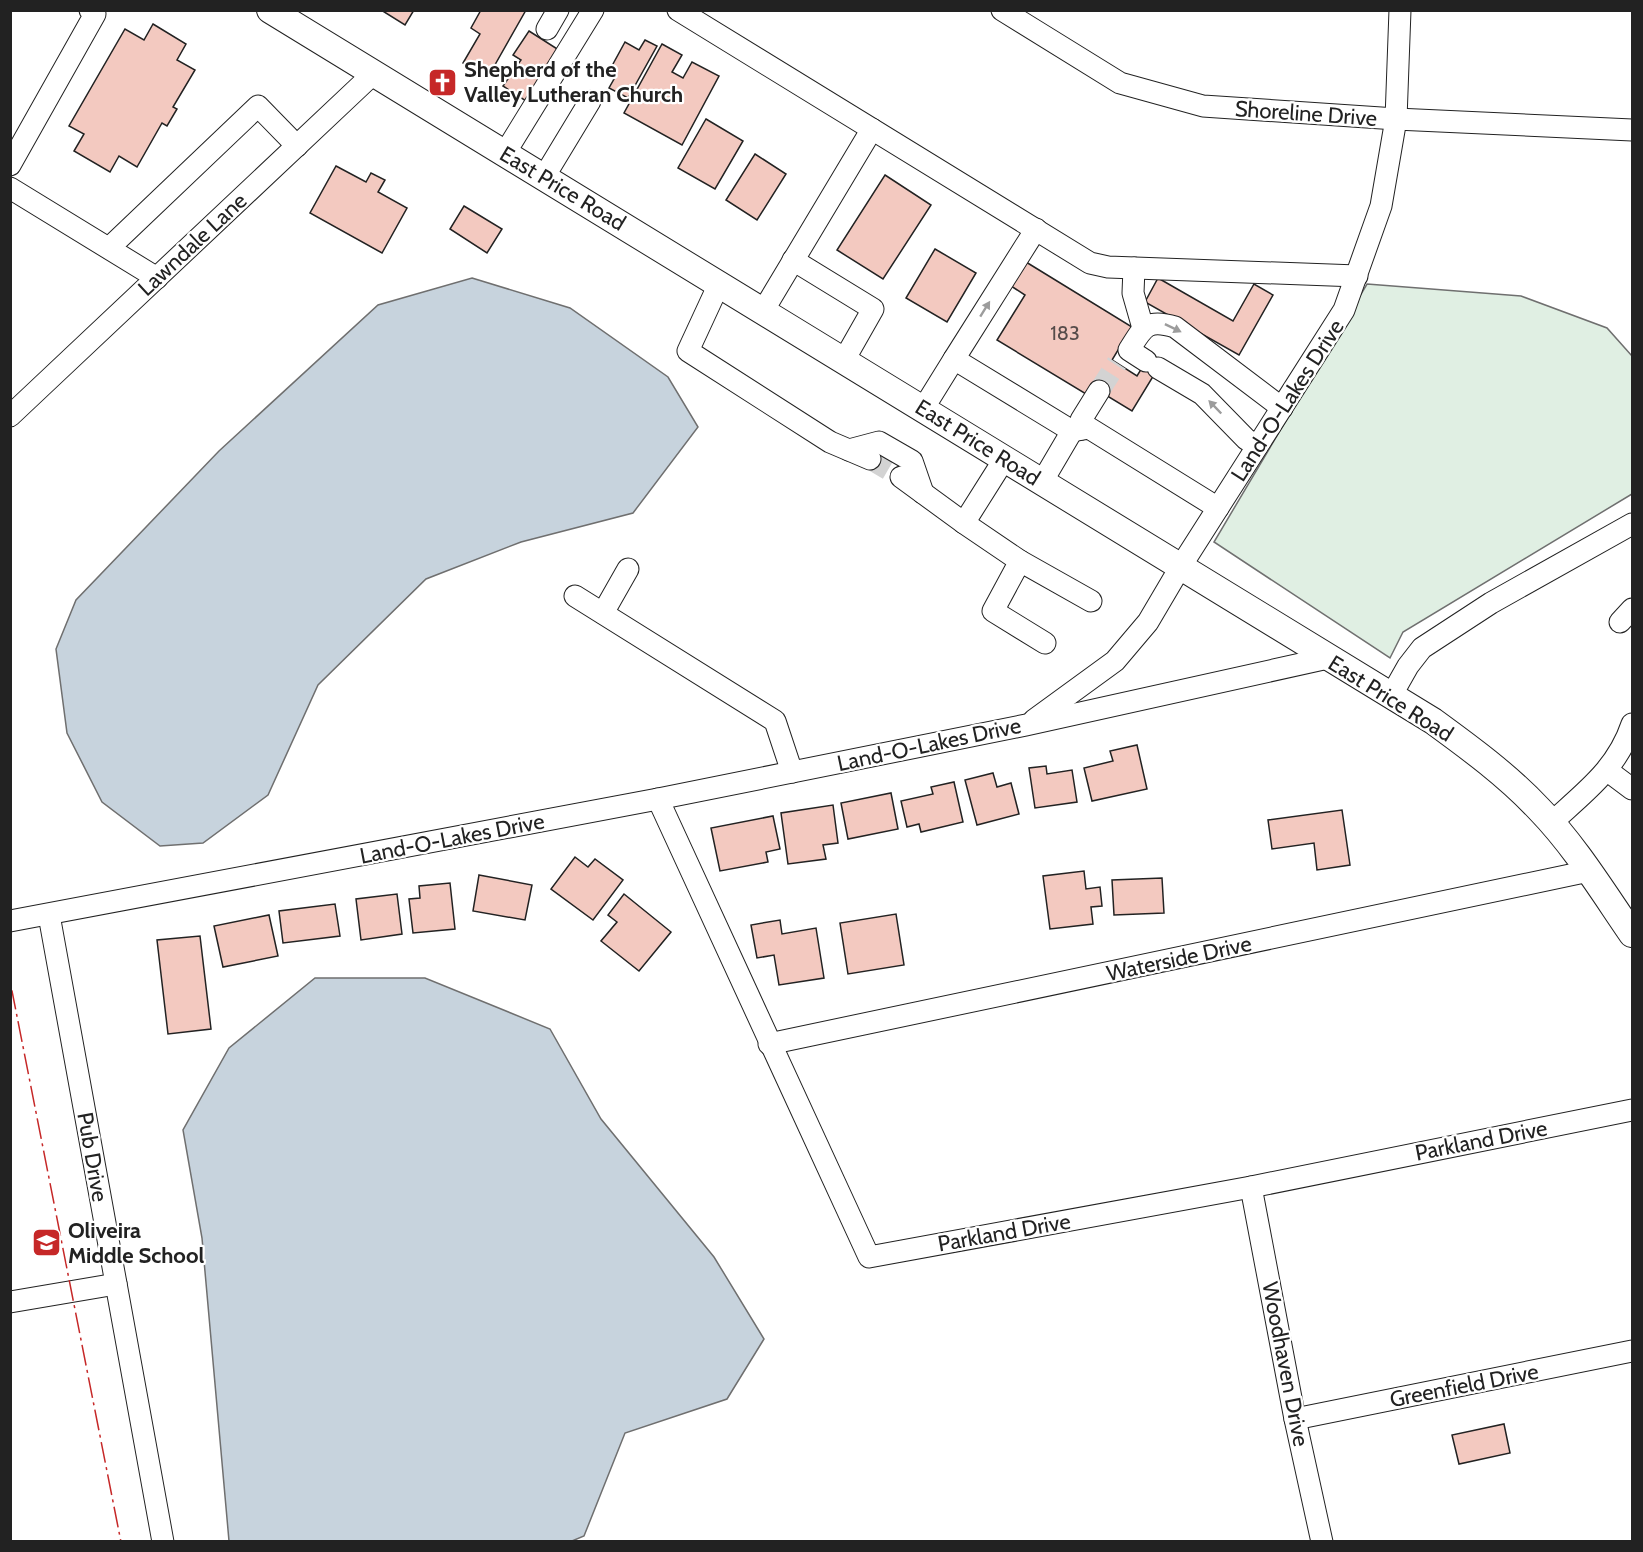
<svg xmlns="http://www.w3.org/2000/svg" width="1643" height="1552" font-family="Cabin,sans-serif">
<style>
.green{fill:#e0efe3;stroke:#6f6f6f;stroke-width:1.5}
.water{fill:#c7d3dd;stroke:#6f6f6f;stroke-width:1.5}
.building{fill:#f3c9c0;stroke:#222;stroke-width:1.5}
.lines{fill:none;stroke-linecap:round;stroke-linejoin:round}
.minor-tunnel{stroke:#d3d3d3;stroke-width:21;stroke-dasharray:21 10;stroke-linecap:butt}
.minor-casing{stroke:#222;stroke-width:23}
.major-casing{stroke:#222;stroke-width:28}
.minor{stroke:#fff;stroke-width:21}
.major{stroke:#fff;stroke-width:26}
.power{stroke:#c62828;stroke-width:1.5;stroke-dasharray:21 4.5 3 4.5;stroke-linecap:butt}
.oneway{fill:#9c9c9c}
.labels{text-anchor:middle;stroke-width:4.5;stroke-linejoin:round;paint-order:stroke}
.number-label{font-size:20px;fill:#564c4a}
.poi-label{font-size:22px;font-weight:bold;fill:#222;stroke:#fff;text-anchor:start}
.street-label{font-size:22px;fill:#222;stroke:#fff}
</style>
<rect width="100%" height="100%" fill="#fff"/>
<polygon class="green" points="1367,284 1521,296 1607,328 1632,356 1632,494 1403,632 1390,658 1214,542"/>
<g class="water">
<polygon points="472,278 570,308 668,377 698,427 633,513 521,542 426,579 318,685 268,795 203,843 160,846 102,802 67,733 56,649 76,600 219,451 378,305"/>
<polygon points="315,978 425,978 550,1029 601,1119 714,1257 764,1339 727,1399 625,1433 584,1536 572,1541 229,1541 202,1238 183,1130 229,1048"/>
</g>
<g class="building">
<polygon points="381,10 414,10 405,25"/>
<polygon points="481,10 526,10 488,77 463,63 480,34 471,28"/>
<polygon points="153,24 186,44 177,60 195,70 173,107 177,109 167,126 162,123 137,167 119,156 110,172 74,151 84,134 69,126 125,29 144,40"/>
<polygon points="529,31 562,52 529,103 503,86 521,60 513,55"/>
<polygon points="645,40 657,46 628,98 609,88 614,79 607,75 625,42 639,50"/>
<polygon points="662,44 682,55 672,72 683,78 692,62 719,76 682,145 624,113"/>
<polygon points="706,119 743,141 715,189 678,168"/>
<polygon points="755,154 786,174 757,220 726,200"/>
<polygon points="336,166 366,182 371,173 385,180 378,192 407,208 382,253 310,213"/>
<polygon points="885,175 931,205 883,279 837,250"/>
<polygon points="464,206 502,229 487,253 450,229"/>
<polygon points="935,249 976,273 947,322 906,298"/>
<polygon points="1026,262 1132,327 1112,360 1137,376 1148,358 1160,365 1132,411 1091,386 1086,394 997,340 1025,295 1011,286"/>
<polygon points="1158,278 1233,321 1254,284 1273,295 1239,355 1145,302"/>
<polygon points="1137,745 1147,789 1092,801 1084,768 1113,761 1110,751"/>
<polygon points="1046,766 1047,774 1072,770 1077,802 1035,808 1029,768"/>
<polygon points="993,773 997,787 1011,783 1019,814 977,825 965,780"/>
<polygon points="954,782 963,822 921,832 919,824 907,827 901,801 933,794 931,787"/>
<polygon points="891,793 898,829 848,839 841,803"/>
<polygon points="833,805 838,843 823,845 826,859 788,864 781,813"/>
<polygon points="1342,810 1350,865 1317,870 1314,843 1272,849 1268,820"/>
<polygon points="773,816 780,849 766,852 768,862 720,871 711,828"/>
<polygon points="575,857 588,867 595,859 623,880 593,920 551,889"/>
<polygon points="1084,871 1086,889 1100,887 1102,906 1091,907 1093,924 1050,929 1043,876"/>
<polygon points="479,875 532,885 525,920 473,911"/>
<polygon points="1162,878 1164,913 1114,915 1112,880"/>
<polygon points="450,883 455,929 413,933 409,899 420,898 419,886"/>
<polygon points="397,894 402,934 361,940 356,899"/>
<polygon points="624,894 671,932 639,971 601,941 617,922 608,915"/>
<polygon points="335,904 340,936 283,943 279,911"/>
<polygon points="896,914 904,965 848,974 840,923"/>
<polygon points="269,915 278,956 223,967 214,926"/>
<polygon points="780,920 782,934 816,928 824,978 779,985 774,955 757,958 751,925"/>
<polygon points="200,936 211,1029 168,1034 157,940"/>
<polygon points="1504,1424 1510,1453 1459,1464 1452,1435"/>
</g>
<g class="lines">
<g class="minor-tunnel">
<polyline points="1099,391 1117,363"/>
<polyline points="870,459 901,477"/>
</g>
<defs>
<g id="minor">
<polyline points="678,10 1090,263 1108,267 1357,276"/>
<polyline points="1002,10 1120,83 1203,106 1396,119 1632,130"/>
<polyline points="547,29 558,10"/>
<polyline points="505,153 593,10"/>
<polyline points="10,165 95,14 90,10"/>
<polyline points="544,177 590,101"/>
<polyline points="10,188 157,278"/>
<polyline points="109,248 258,106 297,146"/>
<polyline points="793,260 873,309 844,360"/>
<polyline points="1134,268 1133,293 1143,328"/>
<polyline points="719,284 688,351 830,442 870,459"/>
<polyline points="763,311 872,129"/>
<polyline points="954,359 1036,229"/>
<path d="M1146 361 1129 350C1143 328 1146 318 1175 327L1282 408"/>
<polyline points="1158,368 1202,394 1246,439 1257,446"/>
<polyline points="923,409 954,359 1072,431 1042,482"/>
<polyline points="10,416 374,73"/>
<polyline points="1081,429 1081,420 1099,391"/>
<polyline points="1072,431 1089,428 1218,508"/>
<polyline points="849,450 879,442 912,461 923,493"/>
<polyline points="901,477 964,523 1005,458"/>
<polyline points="964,523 1020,561"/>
<polyline points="575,596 775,721 792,772"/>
<polyline points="603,613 628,569"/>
<polyline points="1620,622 1632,609"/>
<polyline points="1045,643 993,611 1020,561 1091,601"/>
<polyline points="1391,696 1408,666 1422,648 1491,603 1632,524"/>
<polyline points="1034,720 1115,661 1148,622 1181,566 1344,310 1381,206 1396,119 1400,10"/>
<polyline points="1608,771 1632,789"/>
<polyline points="658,799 869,1257 1251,1187 1632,1110"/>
<path d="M1551 823C1585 792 1617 769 1632 724"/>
<polyline points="49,915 163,1542"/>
<polyline points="10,921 658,799 1026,725 1328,658"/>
<polyline points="769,1044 1589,871"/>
<polyline points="1251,1187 1295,1419 1322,1542"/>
<polyline points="10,1302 116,1284"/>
<polyline points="1295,1419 1632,1351"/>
</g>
<path id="major" d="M270 10 1433 721C1470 748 1507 775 1539 809 1575 846 1603 892 1632 934"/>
</defs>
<use href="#minor" class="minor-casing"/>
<use href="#major" class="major-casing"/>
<use href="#minor" class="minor"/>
<use href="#major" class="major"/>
<polyline class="power" points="10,990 12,991 121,1542"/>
</g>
<defs><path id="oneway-solid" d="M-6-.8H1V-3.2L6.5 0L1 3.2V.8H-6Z" transform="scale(1.5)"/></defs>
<g class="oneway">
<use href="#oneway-solid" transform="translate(985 309) rotate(-58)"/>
<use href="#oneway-solid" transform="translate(1173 328) rotate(26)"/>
<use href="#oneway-solid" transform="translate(1215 407) rotate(-134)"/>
</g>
<defs>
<symbol id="church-square" viewBox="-11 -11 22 22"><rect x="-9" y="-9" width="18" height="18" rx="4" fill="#c62828" stroke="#fff"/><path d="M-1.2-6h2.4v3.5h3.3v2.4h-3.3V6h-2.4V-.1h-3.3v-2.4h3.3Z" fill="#fff"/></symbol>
<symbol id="school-square" viewBox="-11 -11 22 22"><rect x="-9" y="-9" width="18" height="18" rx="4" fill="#c62828" stroke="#fff"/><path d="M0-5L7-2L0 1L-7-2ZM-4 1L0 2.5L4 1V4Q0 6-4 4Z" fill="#fff"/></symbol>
</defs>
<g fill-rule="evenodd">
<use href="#church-square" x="426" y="66" width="33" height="33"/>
<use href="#school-square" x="30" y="1226" width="33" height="33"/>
</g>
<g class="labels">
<g class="number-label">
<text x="1065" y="340">183</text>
</g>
<g class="poi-label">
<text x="464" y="77">Shepherd of the<tspan x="464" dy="25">Valley Lutheran Church</tspan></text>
<text x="68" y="1238">Oliveira<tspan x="68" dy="25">Middle School</tspan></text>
</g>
<g class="street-label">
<text transform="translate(1306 113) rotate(4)" y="8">Shoreline Drive</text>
<text transform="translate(563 188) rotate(31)" y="8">East Price Road</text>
<text transform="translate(192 244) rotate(-43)" y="8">Lawndale Lane</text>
<text transform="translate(1287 400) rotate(-57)" y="8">Land-O-Lakes Drive</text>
<text transform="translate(978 442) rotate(32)" y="8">East Price Road</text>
<text transform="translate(1391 698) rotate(32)" y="8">East Price Road</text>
<text transform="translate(929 744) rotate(-12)" y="8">Land-O-Lakes Drive</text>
<text transform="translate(452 838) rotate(-11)" y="8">Land-O-Lakes Drive</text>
<text transform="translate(1179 958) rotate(-12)" y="8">Waterside Drive</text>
<text transform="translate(1481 1140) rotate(-11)" y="8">Parkland Drive</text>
<text transform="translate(93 1157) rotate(80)" y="8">Pub Drive</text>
<text transform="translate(1004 1232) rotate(-10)" y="8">Parkland Drive</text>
<text transform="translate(1286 1364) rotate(79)" y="8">Woodhaven Drive</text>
<text transform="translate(1464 1385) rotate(-11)" y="8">Greenfield Drive</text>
</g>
</g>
<rect width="1643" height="1552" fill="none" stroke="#222222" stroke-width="24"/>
</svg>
